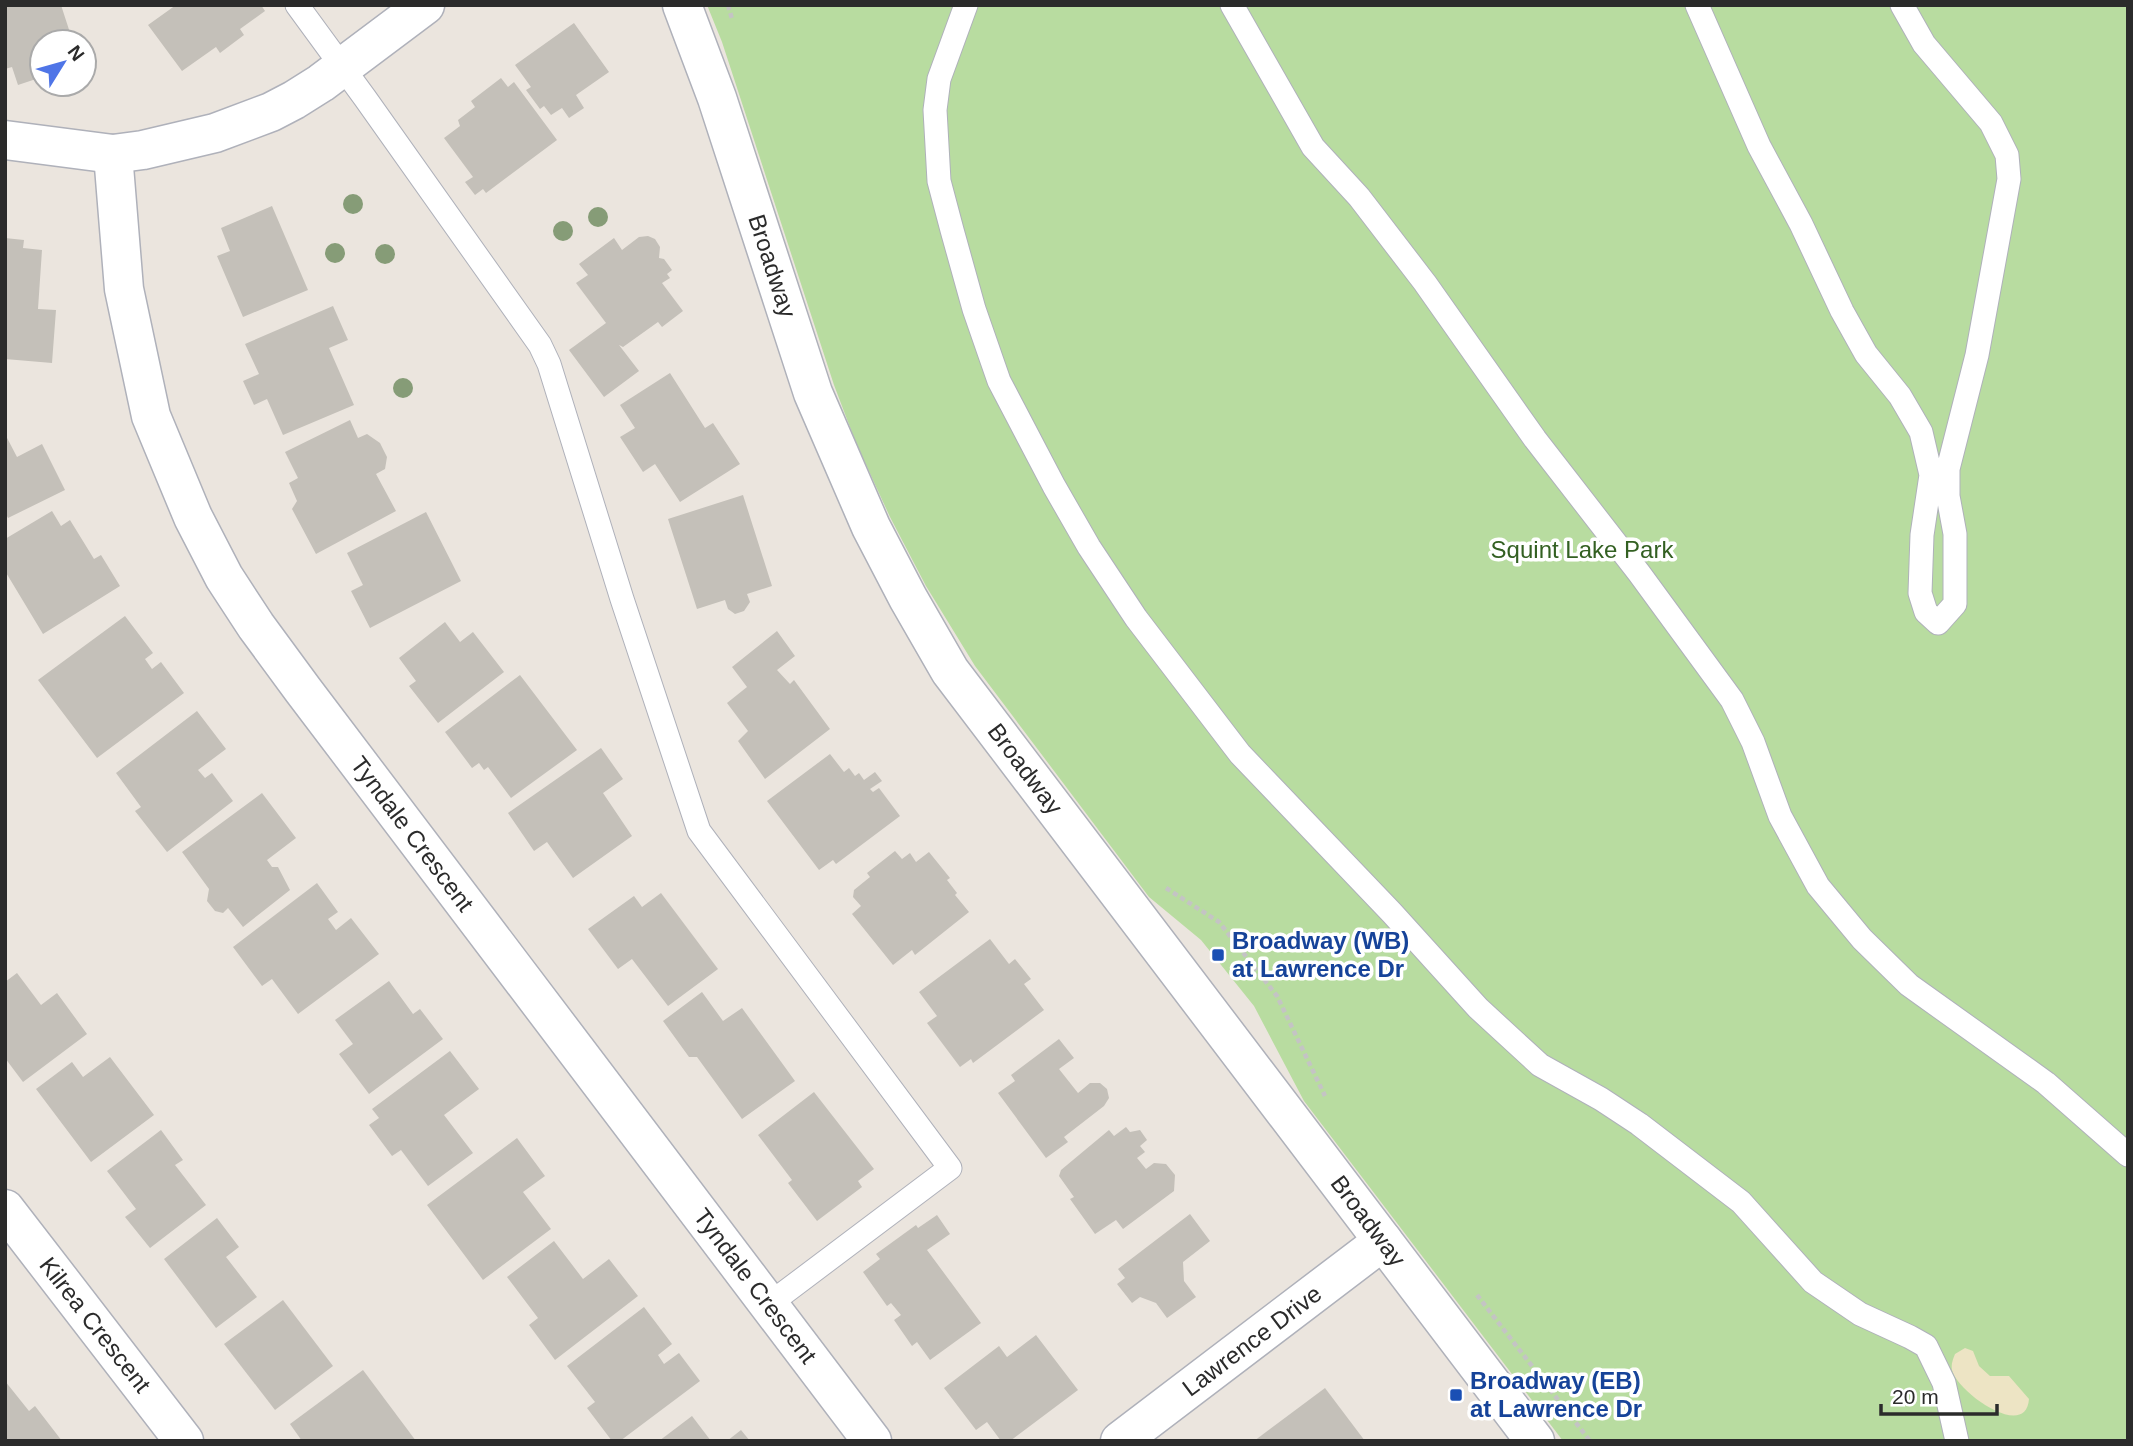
<svg xmlns="http://www.w3.org/2000/svg" width="2133" height="1446" font-family="Arial,sans-serif">
<style>
.green{fill:#b8dca0}
.sand{fill:#ede4c4}
.building{fill:#c4c0b9}
.lines{fill:none;stroke-linecap:round;stroke-linejoin:round}
.service-casing{stroke:#afb1ba;stroke-width:25}
.minor-casing{stroke:#afb1ba;stroke-width:41}
.tertiary-casing{stroke:#afb1ba;stroke-width:41}
.path{stroke:#c4c4c4;stroke-width:4.5;stroke-dasharray:5 3.5;stroke-linecap:butt}
.service{stroke:#fff;stroke-width:23}
.minor{stroke:#fff;stroke-width:38}
.tertiary{stroke:#fff;stroke-width:38}
.tree{fill:#869c77}
.transit-dot{fill:#1a4fb4;stroke:#fff;stroke-width:2.5}
.labels{text-anchor:middle;stroke-width:7;stroke-linejoin:round;paint-order:stroke}
.street-label{font-size:24px;fill:#2b2b2b;stroke:#fff}
.park-label{font-size:24px;fill:#336022;stroke:#fff}
.transit-label{font-size:24px;font-weight:bold;fill:#164399;stroke:#fff;text-anchor:start}
</style>
<rect width="100%" height="100%" fill="#ebe5de"/>
<polygon class="green" points="707,5 2128,5 2128,1441 1563,1441 1304,1101 1254,1006 1201,940 1149,897 975,666 926,586 890,517 856,443 834,385 722,42"/>
<path class="sand" d="M1965 1348 1973 1351 1979 1366 1990 1376H2009L2029 1399C2026 1441 1957 1392 1952 1370 1951 1364 1953 1359 1955 1354Z"/>
<g class="building">
<polygon points="5,5 61,5 73,42 42,42 42,77 18,85 12,67 5,69"/>
<polygon points="176,5 261,5 265,11 240,29 244,35 220,53 216,47 182,71 148,25"/>
<polygon points="574,23 609,72 576,95 584,108 569,118 562,108 551,115 544,106 540,109 526,90 531,87 515,65"/>
<polygon points="501,78 508,87 514,82 557,140 486,193 483,189 475,195 465,182 473,177 444,138 460,126 458,120 475,107 471,101"/>
<polygon points="272,206 308,290 243,317 217,256 230,251 221,228"/>
<polygon points="648,236 655,239 660,247 659,258 664,259 672,270 667,274 670,278 662,283 683,311 662,327 658,322 623,347 619,345 639,371 604,397 569,350 606,323 576,283 588,275 579,264 614,238 622,250 639,237"/>
<polygon points="5,238 24,240 23,248 42,250 38,309 56,310 52,363 5,359"/>
<polygon points="333,306 348,340 329,348 354,405 283,435 267,399 254,405 243,381 259,374 245,344"/>
<polygon points="670,373 705,428 713,423 740,464 680,502 655,464 643,472 620,437 635,428 620,405"/>
<polygon points="350,420 358,438 367,434 380,443 387,457 385,469 376,474 396,511 316,554 292,509 297,501 289,483 298,478 285,452"/>
<polygon points="5,434 17,457 42,444 65,490 8,518 5,512"/>
<polygon points="743,495 772,586 747,594 750,602 744,611 735,614 728,609 725,600 697,609 668,519"/>
<polygon points="52,511 61,526 70,520 94,559 101,555 120,586 43,634 5,571 5,539"/>
<polygon points="426,512 461,581 370,628 351,591 363,585 347,553"/>
<polygon points="125,616 153,653 145,659 152,669 161,662 184,693 97,758 38,680"/>
<polygon points="445,622 460,642 473,632 504,672 438,723 409,686 416,681 399,658"/>
<polygon points="777,631 795,656 777,670 790,684 794,680 830,729 765,779 738,741 748,731 727,703 747,687 732,667"/>
<polygon points="520,675 577,750 511,798 488,767 484,770 479,763 472,768 445,732"/>
<polygon points="197,711 226,749 198,770 205,778 212,773 233,801 167,852 135,811 141,807 116,773"/>
<polygon points="601,748 623,779 603,793 632,836 573,878 547,842 534,851 508,813"/>
<polygon points="830,754 844,772 849,768 855,776 859,773 864,780 875,772 882,781 870,789 873,792 879,788 900,816 836,864 833,860 819,870 767,801"/>
<polygon points="262,793 296,838 267,860 272,867 278,867 290,890 243,927 228,908 223,913 215,911 207,901 209,889 182,852"/>
<polygon points="895,851 902,859 910,853 916,862 929,852 950,878 947,880 957,893 955,895 969,912 915,955 912,950 893,965 852,914 861,906 853,897 854,890 870,877 867,873"/>
<polygon points="317,883 338,912 328,919 336,930 351,918 379,954 298,1014 272,979 262,986 233,947"/>
<polygon points="661,893 718,969 668,1006 632,959 618,969 588,929 634,896 642,907"/>
<polygon points="990,939 1009,964 1015,959 1031,979 1024,984 1044,1010 973,1063 971,1059 960,1067 927,1023 937,1016 919,992"/>
<polygon points="17,973 41,1005 57,993 87,1034 23,1082 5,1058 5,982"/>
<polygon points="389,981 413,1014 420,1009 443,1039 369,1094 339,1054 353,1044 335,1020"/>
<polygon points="702,992 723,1021 742,1008 795,1081 742,1119 697,1057 689,1057 663,1021"/>
<polygon points="1059,1039 1074,1058 1059,1069 1078,1093 1090,1083 1100,1083 1107,1089 1109,1098 1104,1106 1064,1137 1068,1142 1046,1158 998,1093 1015,1081 1011,1075"/>
<polygon points="450,1051 479,1089 444,1115 473,1153 428,1186 401,1150 392,1156 369,1125 379,1118 372,1109"/>
<polygon points="110,1057 154,1115 91,1162 36,1089 72,1062 83,1077"/>
<polygon points="814,1092 874,1169 858,1181 862,1187 817,1221 788,1183 792,1180 758,1135"/>
<polygon points="1126,1127 1130,1132 1140,1130 1147,1140 1140,1146 1145,1152 1137,1158 1146,1169 1154,1163 1166,1164 1175,1175 1174,1191 1123,1229 1116,1220 1095,1234 1070,1199 1074,1197 1059,1176 1061,1170 1109,1130 1114,1136"/>
<polygon points="161,1130 183,1160 175,1165 206,1205 150,1248 125,1217 136,1209 107,1171"/>
<polygon points="517,1138 545,1176 523,1192 551,1229 483,1280 427,1205"/>
<polygon points="1190,1214 1210,1241 1183,1262 1184,1281 1196,1297 1167,1318 1156,1303 1140,1297 1132,1303 1117,1284 1125,1278 1118,1269"/>
<polygon points="937,1215 950,1234 927,1250 981,1323 930,1360 917,1342 912,1346 894,1320 901,1315 891,1303 887,1306 863,1272 880,1259 876,1254 916,1225 918,1228"/>
<polygon points="217,1218 239,1247 226,1257 257,1297 216,1328 164,1259"/>
<polygon points="554,1241 583,1279 609,1259 638,1296 555,1360 529,1325 538,1318 507,1277"/>
<polygon points="283,1300 333,1366 275,1410 224,1344"/>
<polygon points="644,1307 672,1344 658,1355 664,1364 679,1353 700,1381 620,1441 612,1441 587,1408 595,1402 567,1366"/>
<polygon points="1036,1335 1078,1390 1010,1441 1001,1441 987,1422 976,1430 944,1388 999,1346 1007,1357"/>
<polygon points="363,1370 416,1441 302,1441 290,1424"/>
<polygon points="5,1381 29,1411 35,1406 62,1441 5,1441"/>
<polygon points="1325,1388 1365,1441 1254,1441"/>
<polygon points="692,1416 711,1441 659,1441"/>
<polygon points="741,1430 750,1441 727,1441"/>
</g>
<g class="lines">
<defs>
<g id="service">
<polyline points="297,5 365,98 540,345 549,364 622,599 699,831 950,1168 768,1305"/>
<polyline points="966,5 939,79 935,110 939,181 952,230 974,309 999,381 1054,486 1089,547 1136,618 1240,754 1392,913 1478,1008 1540,1065 1601,1099 1639,1124 1741,1202 1813,1282 1860,1314 1910,1337 1926,1346 1944,1383 1957,1441"/>
<polyline points="1232,5 1313,147 1359,197 1425,283 1535,439 1639,573 1732,700 1753,742 1780,816 1818,886 1862,939 1909,985 2046,1083 2128,1155"/>
<polyline points="1697,5 1759,146 1801,224 1842,311 1866,354 1900,396 1921,432 1931,475 1922,535 1920,593 1926,612 1938,623 1955,604 1955,534 1948,496 1948,469 1977,355 2009,179 2007,155 1991,123 1924,44 1902,5"/>
</g>
<g id="minor">
<polyline points="5,140 113,154 143,150 215,133 271,112 294,100 321,83 425,5"/>
<polyline points="113,154 124,289 151,416 193,517 224,577 256,626 303,690 872,1441"/>
<polyline points="5,1209 184,1441"/>
</g>
<g id="tertiary">
<polyline points="682,5 717,98 813,393 871,527 908,598 950,671 1535,1441"/>
<polyline points="1120,1441 1383,1241"/>
</g>
</defs>
<use href="#service" class="service-casing"/>
<use href="#minor" class="minor-casing"/>
<use href="#tertiary" class="tertiary-casing"/>
<g class="path">
<polyline points="728,5 732,19"/>
<polyline points="1166,888 1219,922 1277,996 1325,1096"/>
<polyline points="1477,1295 1590,1441"/>
</g>
<use href="#service" class="service"/>
<use href="#minor" class="minor"/>
<use href="#tertiary" class="tertiary"/>
</g>
<g class="tree">
<circle cx="353" cy="204" r="10"/>
<circle cx="598" cy="217" r="10"/>
<circle cx="563" cy="231" r="10"/>
<circle cx="335" cy="253" r="10"/>
<circle cx="385" cy="254" r="10"/>
<circle cx="403" cy="388" r="10"/>
</g>
<g class="transit-dot">
<rect x="1211" y="948" width="14" height="14" rx="3.5"/>
<rect x="1449" y="1388" width="14" height="14" rx="3.5"/>
</g>
<g class="labels">
<g class="street-label">
<text transform="translate(772 266) rotate(72)" y="8">Broadway</text>
<text transform="translate(1025 769) rotate(53)" y="8">Broadway</text>
<text transform="translate(412 834) rotate(53)" y="8">Tyndale Crescent</text>
<text transform="translate(1368 1221) rotate(53)" y="8">Broadway</text>
<text transform="translate(755 1286) rotate(53)" y="8">Tyndale Crescent</text>
<text transform="translate(95 1325) rotate(52)" y="8">Kilrea Crescent</text>
<text transform="translate(1252 1341) rotate(-37)" y="8">Lawrence Drive</text>
</g>
<g class="park-label">
<text x="1582" y="558">Squint Lake Park</text>
</g>
<g class="transit-label">
<text x="1232" y="949">Broadway (WB)<tspan x="1232" dy="28">at Lawrence Dr</tspan></text>
<text x="1470" y="1389">Broadway (EB)<tspan x="1470" dy="28">at Lawrence Dr</tspan></text>
</g>
</g>
<rect width="2133" height="1446" fill="none" stroke="#2b2b2b" stroke-width="14"/>
<g transform="translate(63 63) rotate(53)"><circle r="33" fill="#ffffff" stroke="#aaaaaa" stroke-width="2"/>
<path d="M0-5L12 26L0 18L-12 26Z" fill="#4f75e7"/>
<text y="-10" font-size="19" font-weight="bold" text-anchor="middle" fill="#2b2b2b">N</text>
</g>
<path d="M1881 1404v10h116v-10" fill="none" stroke="#2b2b2b" stroke-width="3.5"/>
<text x="1892" y="1404" font-size="21" fill="#2b2b2b" stroke="#ffffff" stroke-width="5" paint-order="stroke">20 m</text>
</svg>
